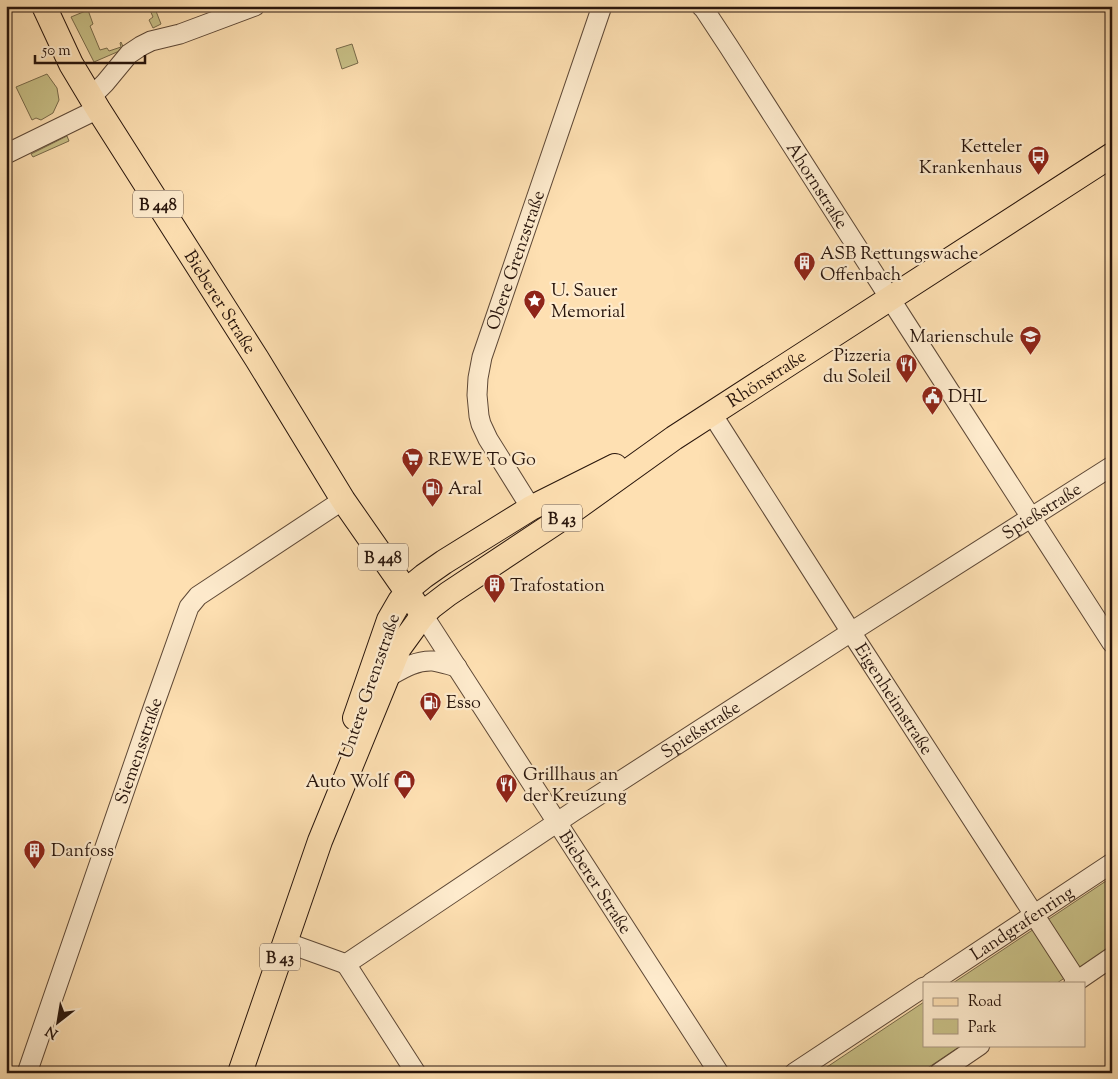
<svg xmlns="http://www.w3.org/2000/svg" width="1118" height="1079" font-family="'Sorts Mill Goudy',serif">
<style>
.green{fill:#c8c087;stroke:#786a4a}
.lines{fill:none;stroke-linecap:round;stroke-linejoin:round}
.minor-casing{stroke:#5e4836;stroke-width:21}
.major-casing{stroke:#28150c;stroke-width:26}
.minor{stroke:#feebcd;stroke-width:19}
.major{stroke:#fee0b2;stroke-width:24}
.labels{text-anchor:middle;stroke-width:4.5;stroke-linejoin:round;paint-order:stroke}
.shield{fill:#feebcd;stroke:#685546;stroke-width:1}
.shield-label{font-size:16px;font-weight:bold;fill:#28150c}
.poi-label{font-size:18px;fill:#28150c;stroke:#feebcd;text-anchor:start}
.street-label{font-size:18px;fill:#28150c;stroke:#feebcd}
</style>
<rect width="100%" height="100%" fill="#fee0b2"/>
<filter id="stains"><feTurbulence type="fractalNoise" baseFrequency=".004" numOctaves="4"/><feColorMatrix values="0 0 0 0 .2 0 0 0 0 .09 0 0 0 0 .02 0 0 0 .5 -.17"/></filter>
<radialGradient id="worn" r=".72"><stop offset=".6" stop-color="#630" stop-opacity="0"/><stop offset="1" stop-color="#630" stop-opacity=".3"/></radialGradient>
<g class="green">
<polygon points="144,6 154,6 161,24 153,28 149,20 153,17 149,8 145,9"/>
<polygon points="88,10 93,24 90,26 100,50 107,48 109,51 121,47 120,43 121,42 124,49 94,62 71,17"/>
<polygon points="352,44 358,63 342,69 336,49"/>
<polygon points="47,74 57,88 59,100 53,113 41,120 36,118 32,120 16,87"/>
<polygon points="67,136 69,141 33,157 31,154"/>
<polygon points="1112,877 1112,947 1057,983 953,983"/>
<polygon points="924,1002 924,1045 962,1045 920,1073 818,1073"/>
</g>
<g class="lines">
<defs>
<g id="minor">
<path id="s1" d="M701 6 704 9 729 47 907 325 1112 643"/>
<polyline points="91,97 105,83 129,54 141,46 151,41 180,34 255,6"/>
<polyline points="6,154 98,109"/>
<path id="s2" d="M712 414 851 632 1077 981"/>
<path id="s3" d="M531 508 488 439 481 424 479 416 477 395 478 378 482 357 602 6"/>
<path id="s4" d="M423 615 719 1073"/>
<path d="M388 677C402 669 416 660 433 661 441 662 449 665 457 667"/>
<polyline points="285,942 346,964"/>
<path id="s5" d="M346 964 574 811 851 632 1112 466"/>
<polyline points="346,964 416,1073"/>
<path id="s6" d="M931 983 1112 863"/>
<polyline points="1074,983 1112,957"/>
<path id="s7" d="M27 1073 153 708 189 607 198 596 343 500"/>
<polyline points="794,1073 924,987"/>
<polyline points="939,1073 980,1045"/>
</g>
<g id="major">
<path id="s8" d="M44 6 71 64 98 109 257 359 343 500 423 615"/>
<polyline points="355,718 389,620 400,601 413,585 424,576 444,562 531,508 615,466"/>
<path id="s9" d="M240 1073 320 841 399 648 423 615 431 607 448 594 561 519 674 438 1112 155"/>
</g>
</defs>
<use href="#minor" class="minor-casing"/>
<use href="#major" class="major-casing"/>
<use href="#minor" class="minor"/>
<use href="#major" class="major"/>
</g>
<defs>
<symbol id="bus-pin" viewBox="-11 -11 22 30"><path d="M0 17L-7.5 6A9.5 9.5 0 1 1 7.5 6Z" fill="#8f2418" stroke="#feebcd"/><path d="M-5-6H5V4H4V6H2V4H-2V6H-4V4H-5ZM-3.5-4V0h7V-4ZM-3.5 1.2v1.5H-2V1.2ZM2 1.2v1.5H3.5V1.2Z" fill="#fff"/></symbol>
<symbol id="building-pin" viewBox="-11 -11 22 30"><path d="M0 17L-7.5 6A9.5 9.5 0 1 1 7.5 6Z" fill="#8f2418" stroke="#feebcd"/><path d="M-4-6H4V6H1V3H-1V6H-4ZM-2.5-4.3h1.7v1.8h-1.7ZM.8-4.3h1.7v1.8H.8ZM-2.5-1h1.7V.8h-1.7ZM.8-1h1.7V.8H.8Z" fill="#fff"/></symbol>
<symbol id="sight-pin" viewBox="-11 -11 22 30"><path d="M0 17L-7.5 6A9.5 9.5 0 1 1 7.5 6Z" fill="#8f2418" stroke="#feebcd"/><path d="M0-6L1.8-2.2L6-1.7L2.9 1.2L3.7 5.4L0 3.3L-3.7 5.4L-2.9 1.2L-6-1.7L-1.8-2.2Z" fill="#fff"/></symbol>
<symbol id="school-pin" viewBox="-11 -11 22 30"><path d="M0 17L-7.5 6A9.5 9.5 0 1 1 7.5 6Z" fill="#8f2418" stroke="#feebcd"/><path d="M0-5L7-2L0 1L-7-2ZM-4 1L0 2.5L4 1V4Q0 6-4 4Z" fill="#fff"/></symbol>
<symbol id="restaurant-pin" viewBox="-11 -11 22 30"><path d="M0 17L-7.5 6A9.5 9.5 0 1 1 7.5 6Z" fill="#8f2418" stroke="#feebcd"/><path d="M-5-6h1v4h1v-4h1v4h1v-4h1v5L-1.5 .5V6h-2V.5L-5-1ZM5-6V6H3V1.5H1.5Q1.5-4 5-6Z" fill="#fff"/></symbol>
<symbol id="civic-pin" viewBox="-11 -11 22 30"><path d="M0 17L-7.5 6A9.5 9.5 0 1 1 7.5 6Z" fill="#8f2418" stroke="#feebcd"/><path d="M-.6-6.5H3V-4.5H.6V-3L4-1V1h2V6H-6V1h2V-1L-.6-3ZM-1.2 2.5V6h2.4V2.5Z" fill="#fff"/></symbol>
<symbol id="supermarket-pin" viewBox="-11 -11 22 30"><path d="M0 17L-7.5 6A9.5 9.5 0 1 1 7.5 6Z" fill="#8f2418" stroke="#feebcd"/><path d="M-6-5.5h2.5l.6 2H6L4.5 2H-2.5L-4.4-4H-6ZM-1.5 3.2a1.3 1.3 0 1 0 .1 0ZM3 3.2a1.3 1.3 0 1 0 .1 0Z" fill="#fff"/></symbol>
<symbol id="fuel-pin" viewBox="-11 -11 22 30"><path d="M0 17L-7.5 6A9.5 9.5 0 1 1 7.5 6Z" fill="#8f2418" stroke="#feebcd"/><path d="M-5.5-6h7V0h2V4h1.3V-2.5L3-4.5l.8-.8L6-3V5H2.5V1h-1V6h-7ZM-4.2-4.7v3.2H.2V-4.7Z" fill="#fff"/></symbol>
<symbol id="shop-pin" viewBox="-11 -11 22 30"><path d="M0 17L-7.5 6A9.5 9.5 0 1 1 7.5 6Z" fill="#8f2418" stroke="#feebcd"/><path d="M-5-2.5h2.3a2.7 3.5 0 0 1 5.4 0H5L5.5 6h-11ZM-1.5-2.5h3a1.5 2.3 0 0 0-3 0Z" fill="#fff"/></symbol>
</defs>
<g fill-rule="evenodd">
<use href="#bus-pin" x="1026" y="144" width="25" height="34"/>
<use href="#building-pin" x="792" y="250" width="25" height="34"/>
<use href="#sight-pin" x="522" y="288" width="25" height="34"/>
<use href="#school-pin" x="1018" y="324" width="25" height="34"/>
<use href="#restaurant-pin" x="894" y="352" width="25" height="34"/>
<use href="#civic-pin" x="920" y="384" width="25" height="34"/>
<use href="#supermarket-pin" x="400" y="446" width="25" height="34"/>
<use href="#fuel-pin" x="420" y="476" width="25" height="34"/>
<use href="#building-pin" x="482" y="572" width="25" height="34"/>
<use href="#fuel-pin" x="418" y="690" width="25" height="34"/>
<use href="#shop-pin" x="392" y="768" width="25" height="34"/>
<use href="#restaurant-pin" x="494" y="772" width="25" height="34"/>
<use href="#building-pin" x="22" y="838" width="25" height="34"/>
</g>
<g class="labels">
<g class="shield">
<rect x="133" y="190.5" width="50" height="27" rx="4"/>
<rect x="542" y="504.5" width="40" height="27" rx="4"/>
<rect x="358" y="543.5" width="50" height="27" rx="4"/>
<rect x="260" y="943.5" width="40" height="27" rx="4"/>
</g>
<g class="shield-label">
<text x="158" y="210">B 448</text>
<text x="562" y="524">B 43</text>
<text x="383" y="563">B 448</text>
<text x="280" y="963">B 43</text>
</g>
<g class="poi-label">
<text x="1022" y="152" text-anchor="end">Ketteler<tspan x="1022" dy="21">Krankenhaus</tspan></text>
<text x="820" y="259">ASB Rettungswache<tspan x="820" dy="21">Offenbach</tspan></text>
<text x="551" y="296">U. Sauer<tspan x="551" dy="21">Memorial</tspan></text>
<text x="1014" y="342" text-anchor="end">Marienschule</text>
<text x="891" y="361" text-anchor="end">Pizzeria<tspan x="891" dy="21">du Soleil</tspan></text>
<text x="948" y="402">DHL</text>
<text x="428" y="465">REWE To Go</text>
<text x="448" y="494">Aral</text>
<text x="510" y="591">Trafostation</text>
<text x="446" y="708">Esso</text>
<text x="523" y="780">Grillhaus an<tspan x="523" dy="21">der Kreuzung</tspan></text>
<text x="389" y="787" text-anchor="end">Auto Wolf</text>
<text x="51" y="856">Danfoss</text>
</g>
<g class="street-label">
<text dy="6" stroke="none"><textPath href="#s1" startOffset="214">Ahornstraße</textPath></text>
<text dy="6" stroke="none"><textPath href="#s3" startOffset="268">Obere Grenzstraße</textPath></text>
<text dy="6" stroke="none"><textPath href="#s8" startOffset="345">Bieberer Straße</textPath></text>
<text dy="6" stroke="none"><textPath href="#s9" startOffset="912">Rhönstraße</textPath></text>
<text dy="6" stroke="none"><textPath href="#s5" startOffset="830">Spießstraße</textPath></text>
<text transform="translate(369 686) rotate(-71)" y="6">Untere Grenzstraße</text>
<text dy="6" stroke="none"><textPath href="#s2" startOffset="338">Eigenheimstraße</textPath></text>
<text dy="6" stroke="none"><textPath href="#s5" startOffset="425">Spießstraße</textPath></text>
<text dy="6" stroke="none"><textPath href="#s7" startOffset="341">Siemensstraße</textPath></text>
<text dy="6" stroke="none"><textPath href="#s4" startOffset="318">Bieberer Straße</textPath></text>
<text dy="6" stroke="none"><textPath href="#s6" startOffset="109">Landgrafenring</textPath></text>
</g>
</g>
<rect width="1118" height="1079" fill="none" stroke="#fee0b2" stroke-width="25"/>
<rect x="8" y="8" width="1103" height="1064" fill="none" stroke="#28150c" stroke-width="2.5"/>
<rect x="12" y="12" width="1093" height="1054" fill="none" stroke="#28150c"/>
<rect x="923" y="982" width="162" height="65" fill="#feebcd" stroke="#a89580"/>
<rect x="933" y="998" width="25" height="8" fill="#fee0b2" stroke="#a89580"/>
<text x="968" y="1006" font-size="15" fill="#28150c">Road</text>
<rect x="933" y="1019" width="25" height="15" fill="#c8c087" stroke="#a89580"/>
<text x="968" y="1032" font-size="15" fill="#28150c">Park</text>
<g transform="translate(58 1022) rotate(211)" stroke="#feebcd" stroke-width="4" paint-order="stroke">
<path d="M0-4L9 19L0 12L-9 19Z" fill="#28150c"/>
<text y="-8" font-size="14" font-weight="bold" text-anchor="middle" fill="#28150c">N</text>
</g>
<path d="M35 55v8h110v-8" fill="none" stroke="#28150c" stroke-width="2.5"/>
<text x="42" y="55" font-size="15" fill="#28150c" stroke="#feebcd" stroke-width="4" paint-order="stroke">50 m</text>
<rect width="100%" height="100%" filter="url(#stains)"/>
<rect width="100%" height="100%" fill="url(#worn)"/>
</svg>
